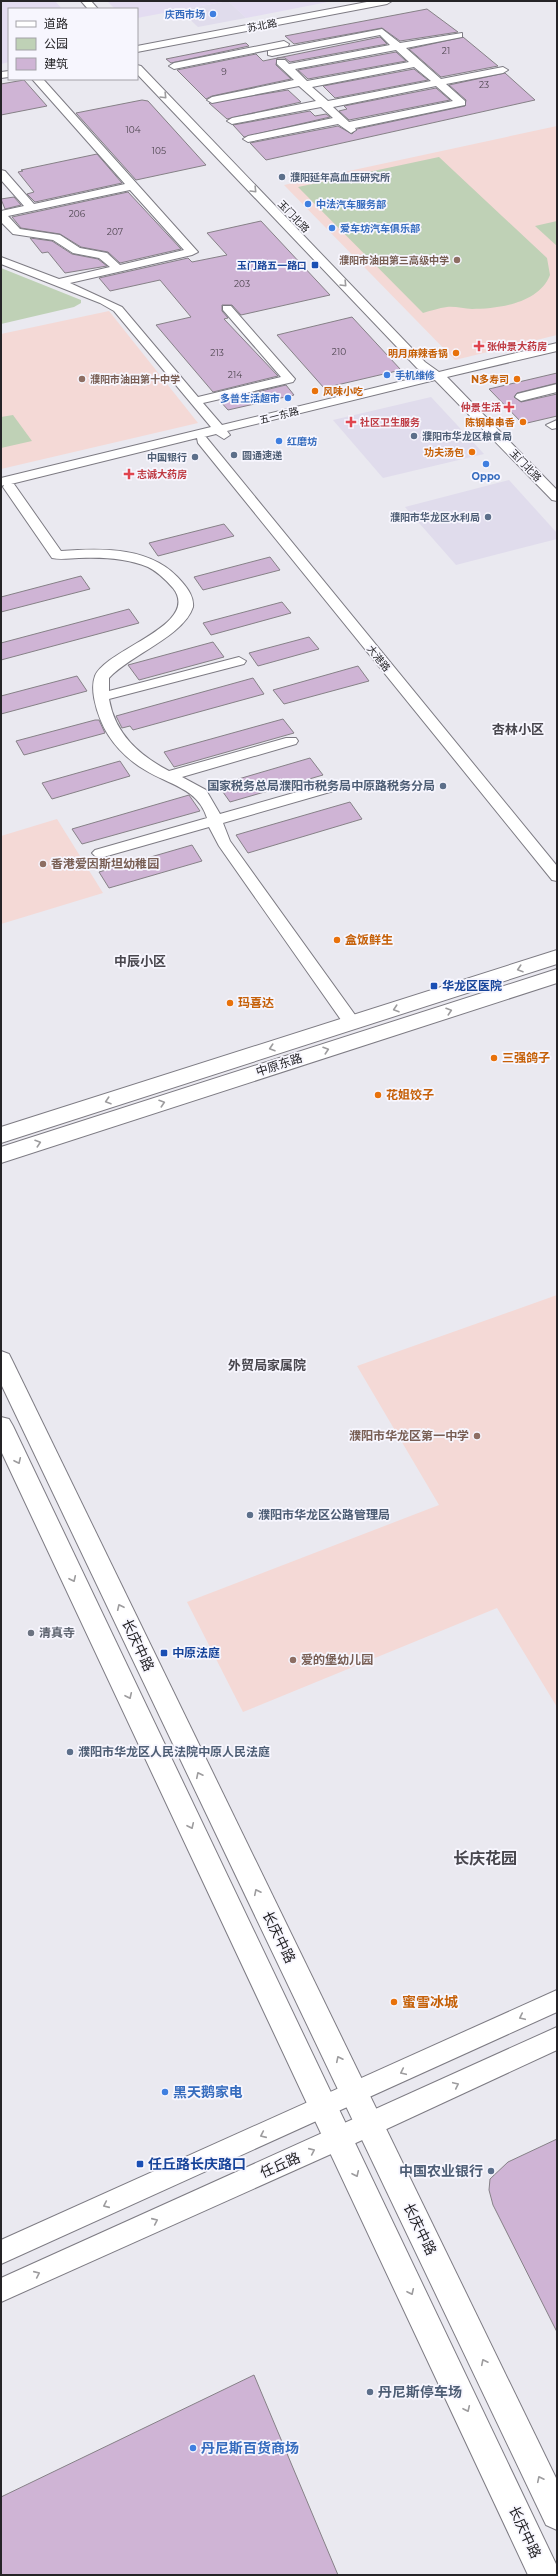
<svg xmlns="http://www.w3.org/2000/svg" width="558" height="2576" font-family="Montserrat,'Noto Sans SC',sans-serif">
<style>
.built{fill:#e0dcec}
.industrial{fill:#e3dcf1}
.education{fill:#f4d9d6}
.green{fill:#bfd1b6}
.building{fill:#cfb4d5;stroke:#868187}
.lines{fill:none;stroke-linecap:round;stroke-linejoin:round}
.minor-casing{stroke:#7d7b83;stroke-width:2}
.major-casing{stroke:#7d7b83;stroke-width:2}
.minor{fill:#fff;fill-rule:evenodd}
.major{fill:#fff;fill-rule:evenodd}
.oneway{stroke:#9d9c9e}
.shop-dot{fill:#3f7fe0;stroke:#f7f6fe;stroke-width:1.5}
.service-dot{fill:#5c6f8a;stroke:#f7f6fe;stroke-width:1.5}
.education-dot{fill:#8d6e63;stroke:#f7f6fe;stroke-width:1.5}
.transit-dot{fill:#1a4fb4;stroke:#f7f6fe;stroke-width:1.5}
.health-dot{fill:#e0444e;stroke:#f7f6fe;stroke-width:1.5}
.food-dot{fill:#e8710a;stroke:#f7f6fe;stroke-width:1.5}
.worship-dot{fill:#6b7280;stroke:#f7f6fe;stroke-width:1.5}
.labels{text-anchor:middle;stroke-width:3.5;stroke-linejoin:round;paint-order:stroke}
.far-number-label{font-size:9px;fill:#504852}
.far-shop-label{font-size:10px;font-weight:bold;fill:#366cbe;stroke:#f7f6fe;text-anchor:start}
.far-street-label{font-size:10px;fill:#252427;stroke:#f7f6fe}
.far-service-label{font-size:10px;font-weight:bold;fill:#4e5e75;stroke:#f7f6fe;text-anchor:start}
.far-education-label{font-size:10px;font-weight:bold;fill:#785e54;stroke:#f7f6fe;text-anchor:end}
.far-transit-label{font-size:10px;font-weight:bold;fill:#164399;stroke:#f7f6fe;text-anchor:end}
.far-health-label{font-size:10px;font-weight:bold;fill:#be3a42;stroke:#f7f6fe;text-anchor:start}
.far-food-label{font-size:10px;font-weight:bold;fill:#c56008;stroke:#f7f6fe;text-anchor:end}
.service-label{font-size:12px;font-weight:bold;fill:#4e5e75;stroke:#f7f6fe;text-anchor:start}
.education-label{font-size:12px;font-weight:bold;fill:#785e54;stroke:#f7f6fe;text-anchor:start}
.food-label{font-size:12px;font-weight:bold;fill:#c56008;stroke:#f7f6fe;text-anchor:start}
.transit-label{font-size:12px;font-weight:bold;fill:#164399;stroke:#f7f6fe;text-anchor:start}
.street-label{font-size:12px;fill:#252427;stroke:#f7f6fe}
.worship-label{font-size:12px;font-weight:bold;fill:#5b616d;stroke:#f7f6fe;text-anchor:start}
.neighbourhood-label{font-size:13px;font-weight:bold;fill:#48464d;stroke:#f7f6fe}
.near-street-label{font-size:14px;fill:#252427;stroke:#f7f6fe}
.near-food-label{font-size:14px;font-weight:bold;fill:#c56008;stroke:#f7f6fe;text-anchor:start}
.near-shop-label{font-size:14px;font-weight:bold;fill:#366cbe;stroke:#f7f6fe;text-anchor:start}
.near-transit-label{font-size:14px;font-weight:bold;fill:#164399;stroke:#f7f6fe;text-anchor:start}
.near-service-label{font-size:14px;font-weight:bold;fill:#4e5e75;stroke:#f7f6fe;text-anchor:end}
.near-neighbourhood-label{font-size:16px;font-weight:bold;fill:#48464d;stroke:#f7f6fe}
</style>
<rect width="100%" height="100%" fill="#eae9f0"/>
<g class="built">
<polygon points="228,1 246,18 198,27 180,10"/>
<polygon points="431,397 484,454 383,478 333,420"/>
<polygon points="509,480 557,533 557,539 456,565 405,507"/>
</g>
<g class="industrial">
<polygon points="1,1 55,1 62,9 9,9 9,62 1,64"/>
<polygon points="107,1 333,1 246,18 228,1 137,18 137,9 115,9"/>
</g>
<g class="education">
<polygon points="557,126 557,335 455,360 284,185"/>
<polygon points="109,311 198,423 1,469 1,334"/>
<polygon points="57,819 103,893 1,924 1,836"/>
<polygon points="557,1295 557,1707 497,1608 243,1712 187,1602 439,1505 357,1366"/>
</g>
<g class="green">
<path d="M439 157 547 258 550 275C539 303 499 309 472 309 464 309 455 306 447 307 439 308 430 311 423 313L298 187Z"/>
<polygon points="557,221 557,246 535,226"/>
<polygon points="1,268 81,300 81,303 74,307 1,324"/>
<polygon points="13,415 32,441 1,448 1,417"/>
</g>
<g class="building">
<polygon points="427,9 458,32 400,41 382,28 294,44 285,36"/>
<polygon points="380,37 387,44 290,62 285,58 277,58 276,65 291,79 212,96 206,99 177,70 256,54 263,61"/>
<polygon points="463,37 498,66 441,77 409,49"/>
<polygon points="246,43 249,46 171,63 166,59"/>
<polygon points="396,52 406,61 308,79 298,70"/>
<polygon points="414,69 428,80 335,98 323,86"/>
<polygon points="505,73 535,100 266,160 250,143 338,126 352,134 357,129 465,106 466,100 449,85"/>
<polygon points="24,80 47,106 1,115 1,84"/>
<polygon points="436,88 450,100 349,120 339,111 347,109 344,106"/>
<polygon points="288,90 301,102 227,119 209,103"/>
<polygon points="142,100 148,101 206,165 136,180 76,113"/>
<polygon points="310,111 315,116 326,114 330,117 244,137 233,125"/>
<polygon points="97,154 122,183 35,202 27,194 34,192 18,172 23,171 21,170"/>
<polygon points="128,192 181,249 120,263 108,252 81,247 60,234 21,228 12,217"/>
<polygon points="14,197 21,205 5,209 1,199"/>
<polygon points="261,221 330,295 241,315 232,305 222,305 222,311 228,318 224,319 278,376 213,392 156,325 191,317 160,280 110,291 99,278 188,258 192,262 227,255 207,233"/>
<polygon points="30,238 52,241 72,254 98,259 107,266 65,273 48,252 42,253"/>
<polygon points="352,317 401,370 324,388 277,335"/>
<polygon points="557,373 557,383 517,393 514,397 521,402 557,394 557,416 523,424 489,389"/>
<polygon points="286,385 294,395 228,410 220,401"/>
<polygon points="224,524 234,536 158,556 149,543"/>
<polygon points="270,557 280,570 203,590 194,577"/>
<polygon points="81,576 90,589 1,612 1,597"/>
<polygon points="282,602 291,613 211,635 203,623"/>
<polygon points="129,609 139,623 1,660 1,643"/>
<polygon points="309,637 319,649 258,666 249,653"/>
<polygon points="213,642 224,657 139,680 128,665"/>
<polygon points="358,666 369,681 284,704 273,690"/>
<polygon points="77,676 87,691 1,714 1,696"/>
<polygon points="253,678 264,694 133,730 130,726 122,728 116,716"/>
<polygon points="283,719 294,733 174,767 164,752"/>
<polygon points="95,720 99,720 105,733 24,755 16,741"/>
<polygon points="310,758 323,775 230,802 218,785"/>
<polygon points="120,761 130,776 52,799 42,783"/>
<polygon points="189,795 200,811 82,844 72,829"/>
<polygon points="350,802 362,819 248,853 236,835"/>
<polygon points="192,845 202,861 109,888 99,872"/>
<polygon points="557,2139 557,2332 493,2205 489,2190 490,2179 508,2162"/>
<polygon points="254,2375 338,2575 1,2575 1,2497"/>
</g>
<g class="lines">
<defs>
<g id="minor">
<polygon points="81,1 91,1 98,9 88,9"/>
<polygon points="372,1 392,1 387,4 137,52 137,46"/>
<path d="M382 29 400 43 462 33V37L406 48 441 79 503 67 508 70 503 73 446 84 465 101V105L355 128 356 130 351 133 338 124 248 142 243 139 248 136 333 118 321 107 232 124 227 121 232 118 316 101 299 86 212 103 207 100 212 97 294 80 277 64V60H285L289 64 390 45 380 35 272 56 268 55V51ZM396 50 409 62 307 81 295 69ZM414 67 431 81 328 101 312 87ZM436 86 453 101 349 122 333 107Z"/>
<polygon points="284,41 289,44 288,46 174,69 169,66 174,63"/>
<path d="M137 65 141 66 425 362 439 372 557 343V351L447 377 557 490V501L552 500 435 380 227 431 230 435 224 439 216 434 204 437H206L557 866V881L552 880 198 443 197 438 11 484H14L61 551C102 548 153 546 182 582 188 589 194 597 193 607 184 636 130 655 109 678V691L239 657 246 661 244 664 109 699C115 734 139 755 169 771L286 738H296L298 741 296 744 182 777 206 790 220 814 332 782 339 787 337 790 223 823 230 841 358 1019 360 1023 358 1027H346L219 846 209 827 100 858 95 856 92 853 95 850 207 818C198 788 169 785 145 770 126 759 109 741 101 721 96 709 90 689 95 676 107 648 202 625 173 588 166 580 158 572 148 567 126 558 103 557 79 558 71 558 61 560 52 558L3 487 4 485 1 486V478L211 427 114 311 100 303 1 264V257L59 279 110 267 99 258 73 253 53 240 13 234 1 222V211L24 206 1 180V170L5 171 34 204 125 184 32 79H43L198 252 192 255 70 283 122 307 198 397 281 377 223 310V306H231L295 379 293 382 203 403 222 425 427 375 417 368 137 74ZM130 190 184 250 120 265 107 253 80 248 60 235 20 229 8 216Z"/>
<polygon points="9,71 9,77 1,78 1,72"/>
<polygon points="557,384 557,392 521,401 515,397 517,394"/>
<polygon points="557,420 557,428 552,429 546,425"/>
<polygon points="557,1990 557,2012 1,2264 1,2240"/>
<polygon points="557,2027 557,2050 378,2133 1,2302 1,2278"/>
</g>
<g id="major">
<polygon points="557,950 557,964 1,1143 1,1127"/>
<polygon points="557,969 557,983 1,1163 1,1147"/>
<polygon points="1,1351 9,1354 12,1360 557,2480 557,2530 546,2525 1,1384"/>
<polygon points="1,1417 9,1419 13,1426 556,2564 557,2575 528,2575 1,1451"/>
</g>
</defs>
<use href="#minor" class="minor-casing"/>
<use href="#major" class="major-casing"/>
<use href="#minor" class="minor"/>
<use href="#major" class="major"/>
</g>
<defs><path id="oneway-chevron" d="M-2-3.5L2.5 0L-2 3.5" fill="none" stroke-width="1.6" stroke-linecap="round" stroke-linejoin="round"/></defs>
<g class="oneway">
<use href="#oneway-chevron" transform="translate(164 96) rotate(46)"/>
<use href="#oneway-chevron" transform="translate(254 190) rotate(46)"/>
<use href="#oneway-chevron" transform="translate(344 284) rotate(46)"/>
<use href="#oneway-chevron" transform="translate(520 969) rotate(162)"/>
<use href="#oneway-chevron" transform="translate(396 1009) rotate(162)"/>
<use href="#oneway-chevron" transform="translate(449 1011) rotate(-18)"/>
<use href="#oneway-chevron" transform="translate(272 1048) rotate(162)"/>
<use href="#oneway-chevron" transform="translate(326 1050) rotate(-18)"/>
<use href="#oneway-chevron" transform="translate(108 1101) rotate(162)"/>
<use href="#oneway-chevron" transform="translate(162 1103) rotate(-18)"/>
<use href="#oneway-chevron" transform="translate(38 1143) rotate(-18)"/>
<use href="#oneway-chevron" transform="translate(18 1461) rotate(65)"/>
<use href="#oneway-chevron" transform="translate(73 1579) rotate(65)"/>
<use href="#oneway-chevron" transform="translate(120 1607) rotate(-115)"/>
<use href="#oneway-chevron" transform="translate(129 1696) rotate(65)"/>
<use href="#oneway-chevron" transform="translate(199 1775) rotate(-116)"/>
<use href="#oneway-chevron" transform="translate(191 1826) rotate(65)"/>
<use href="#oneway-chevron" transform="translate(257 1892) rotate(-116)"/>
<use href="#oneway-chevron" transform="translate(522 2017) rotate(155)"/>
<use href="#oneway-chevron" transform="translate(339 2059) rotate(-116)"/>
<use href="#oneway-chevron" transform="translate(403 2072) rotate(155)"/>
<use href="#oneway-chevron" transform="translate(456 2085) rotate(-25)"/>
<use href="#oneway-chevron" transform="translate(263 2135) rotate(156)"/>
<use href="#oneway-chevron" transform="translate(312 2151) rotate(-24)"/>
<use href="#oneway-chevron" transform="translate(356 2174) rotate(65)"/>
<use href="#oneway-chevron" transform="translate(106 2205) rotate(156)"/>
<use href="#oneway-chevron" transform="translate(155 2221) rotate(-24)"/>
<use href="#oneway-chevron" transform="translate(37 2274) rotate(-24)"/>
<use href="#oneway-chevron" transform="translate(411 2292) rotate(65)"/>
<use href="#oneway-chevron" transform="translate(484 2362) rotate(-116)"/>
<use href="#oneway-chevron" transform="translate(467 2409) rotate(65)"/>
<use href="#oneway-chevron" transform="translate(540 2479) rotate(-116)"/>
</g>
<g class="shop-dot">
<circle cx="213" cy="14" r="4"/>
<circle cx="308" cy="204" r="4"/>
<circle cx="332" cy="228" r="4"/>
<circle cx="387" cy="375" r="4"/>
<circle cx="288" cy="398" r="4"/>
<circle cx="279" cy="441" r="4"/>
<circle cx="486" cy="464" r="4"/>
<circle cx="165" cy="2092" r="4"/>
<circle cx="193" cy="2448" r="4"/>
</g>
<g class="service-dot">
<circle cx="282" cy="177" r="4"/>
<circle cx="414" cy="436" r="4"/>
<circle cx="234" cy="455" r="4"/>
<circle cx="195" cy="457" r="4"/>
<circle cx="488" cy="517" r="4"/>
<circle cx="443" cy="786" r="4"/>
<circle cx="250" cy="1515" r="4"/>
<circle cx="70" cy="1752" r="4"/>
<circle cx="491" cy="2171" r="4"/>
<circle cx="370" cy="2392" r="4"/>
</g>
<g class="education-dot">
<circle cx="457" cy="260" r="4"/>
<circle cx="82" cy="379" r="4"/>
<circle cx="43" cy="864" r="4"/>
<circle cx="477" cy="1436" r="4"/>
<circle cx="293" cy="1660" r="4"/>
</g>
<g class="transit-dot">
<rect x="311" y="261" width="8" height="8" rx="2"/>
<rect x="430" y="982" width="8" height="8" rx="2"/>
<rect x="160" y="1649" width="8" height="8" rx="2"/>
<rect x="136" y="2160" width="8" height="8" rx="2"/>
</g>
<g class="health-dot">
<path d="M477 340h4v4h4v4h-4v4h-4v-4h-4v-4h4z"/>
<path d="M507 401h4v4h4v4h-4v4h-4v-4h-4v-4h4z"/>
<path d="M349 416h4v4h4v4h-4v4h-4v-4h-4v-4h4z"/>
<path d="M127 468h4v4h4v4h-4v4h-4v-4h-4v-4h4z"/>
</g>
<g class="food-dot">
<circle cx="456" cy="353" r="4"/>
<circle cx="517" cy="379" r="4"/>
<circle cx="315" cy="391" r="4"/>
<circle cx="523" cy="422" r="4"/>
<circle cx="472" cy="452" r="4"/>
<circle cx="337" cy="940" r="4"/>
<circle cx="230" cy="1003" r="4"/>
<circle cx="494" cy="1058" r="4"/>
<circle cx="378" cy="1095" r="4"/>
<circle cx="394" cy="2002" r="4"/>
</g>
<circle class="worship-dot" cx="31" cy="1633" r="4"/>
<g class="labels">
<g class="far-number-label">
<text x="446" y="54">21</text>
<text x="224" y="75">9</text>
<text x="484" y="88">23</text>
<text x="133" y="133">104</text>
<text x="159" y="154">105</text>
<text x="77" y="217">206</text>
<text x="115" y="235">207</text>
<text x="242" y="287">203</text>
<text x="339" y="355">210</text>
<text x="217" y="356">213</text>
<text x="235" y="378">214</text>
</g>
<g class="far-shop-label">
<text x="205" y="18" text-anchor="end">庆西市场</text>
<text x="316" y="208">中法汽车服务部</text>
<text x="340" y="232">爱车坊汽车俱乐部</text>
<text x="395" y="379">手机维修</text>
<text x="280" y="402" text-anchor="end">多普生活超市</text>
<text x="287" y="445">红磨坊</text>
<text x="486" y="480" text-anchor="middle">Oppo</text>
</g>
<g class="far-street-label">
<text transform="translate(262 25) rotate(-11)" y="4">苏北路</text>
<text transform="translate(294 216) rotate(46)" y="4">玉门北路</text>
<text transform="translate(279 415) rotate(-14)" y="4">五一东路</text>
<text transform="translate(526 465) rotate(46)" y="4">玉门北路</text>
<text transform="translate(379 658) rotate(51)" y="4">大港路</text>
</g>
<g class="far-service-label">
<text x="290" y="181">濮阳延年高血压研究所</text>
<text x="422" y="440">濮阳市华龙区粮食局</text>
<text x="242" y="459">圆通速递</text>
<text x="187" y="461" text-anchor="end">中国银行</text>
<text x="480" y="521" text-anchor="end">濮阳市华龙区水利局</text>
</g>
<g class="far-education-label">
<text x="449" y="264">濮阳市油田第三高级中学</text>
<text x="90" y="383" text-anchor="start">濮阳市油田第十中学</text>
</g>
<g class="far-transit-label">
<text x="307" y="269">玉门路五一路口</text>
</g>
<g class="far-health-label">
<text x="487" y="350">张仲景大药房</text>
<text x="501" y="411" text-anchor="end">仲景生活</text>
<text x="360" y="426">社区卫生服务</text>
<text x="137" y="478">志诚大药房</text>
</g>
<g class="far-food-label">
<text x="448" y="357">明月麻辣香锅</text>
<text x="509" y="383">N多寿司</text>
<text x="323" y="395" text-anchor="start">风味小吃</text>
<text x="515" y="426">陈钢串串香</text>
<text x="464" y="456">功夫汤包</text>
</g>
<g class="service-label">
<text x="435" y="790" text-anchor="end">国家税务总局濮阳市税务局中原路税务分局</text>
<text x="258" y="1519">濮阳市华龙区公路管理局</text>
<text x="78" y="1756">濮阳市华龙区人民法院中原人民法庭</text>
</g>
<g class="education-label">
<text x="51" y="868">香港爱因斯坦幼稚园</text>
<text x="469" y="1440" text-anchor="end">濮阳市华龙区第一中学</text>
<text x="301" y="1664">爱的堡幼儿园</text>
</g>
<g class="food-label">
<text x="345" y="944">盒饭鲜生</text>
<text x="238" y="1007">玛喜达</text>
<text x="502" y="1062">三强鸽子</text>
<text x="386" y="1099">花姐饺子</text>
</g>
<g class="transit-label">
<text x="442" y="990">华龙区医院</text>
<text x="172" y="1657">中原法庭</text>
</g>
<g class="street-label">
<text transform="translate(279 1065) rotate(-18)" y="4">中原东路</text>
</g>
<g class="worship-label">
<text x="39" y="1637">清真寺</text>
</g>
<g class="neighbourhood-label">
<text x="518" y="734">杏林小区</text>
<text x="140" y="966">中辰小区</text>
<text x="267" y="1370">外贸局家属院</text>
</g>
<g class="near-street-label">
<text transform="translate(138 1645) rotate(65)" y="5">长庆中路</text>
<text transform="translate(279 1937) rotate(64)" y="5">长庆中路</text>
<text transform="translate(280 2165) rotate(-24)" y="5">任丘路</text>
<text transform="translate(420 2229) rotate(64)" y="5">长庆中路</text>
<text transform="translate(525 2532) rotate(65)" y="5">长庆中路</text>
</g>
<g class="near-food-label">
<text x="402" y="2007">蜜雪冰城</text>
</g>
<g class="near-shop-label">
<text x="173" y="2097">黑天鹅家电</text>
<text x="201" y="2453">丹尼斯百货商场</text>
</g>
<g class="near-transit-label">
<text x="148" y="2169">任丘路长庆路口</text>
</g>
<g class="near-service-label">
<text x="483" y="2176">中国农业银行</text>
<text x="378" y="2397" text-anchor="start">丹尼斯停车场</text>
</g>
<g class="near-neighbourhood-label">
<text x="485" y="1864">长庆花园</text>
</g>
</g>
<rect width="558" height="2576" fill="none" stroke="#252427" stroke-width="4"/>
<rect x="8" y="8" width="130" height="72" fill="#f7f6fe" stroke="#a3a2a8"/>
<rect x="16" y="21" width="20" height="6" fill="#ffffff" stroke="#a3a2a8"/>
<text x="44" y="28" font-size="12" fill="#252427">道路</text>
<rect x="16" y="38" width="20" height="12" fill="#bfd1b6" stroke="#a3a2a8"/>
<text x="44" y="48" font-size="12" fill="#252427">公园</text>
<rect x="16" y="58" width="20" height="12" fill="#cfb4d5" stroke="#a3a2a8"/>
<text x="44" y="68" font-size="12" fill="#252427">建筑</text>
</svg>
